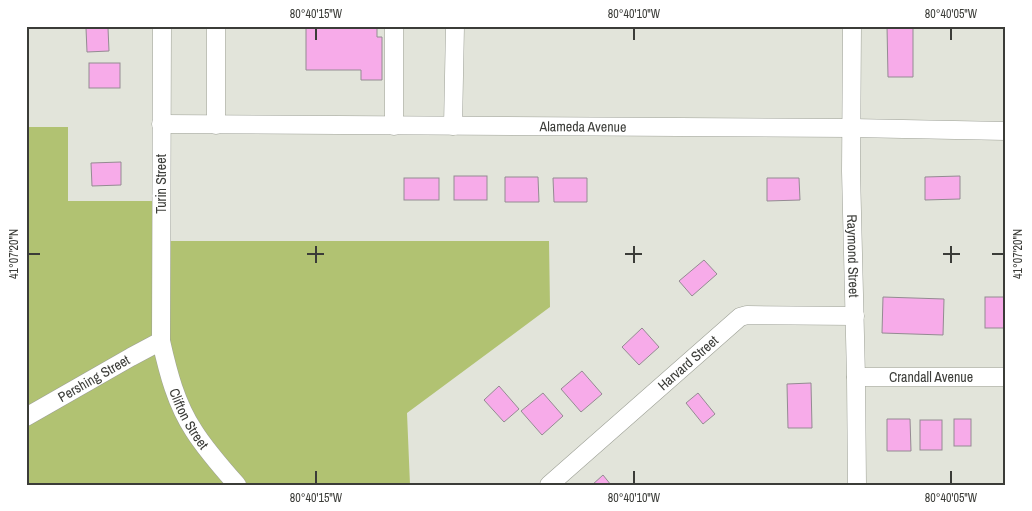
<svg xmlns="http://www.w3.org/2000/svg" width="1032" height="511" font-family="'Archivo Narrow',sans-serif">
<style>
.green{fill:#b1c272}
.building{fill:#f7abe9;stroke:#948b92}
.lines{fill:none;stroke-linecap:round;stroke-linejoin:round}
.minor-casing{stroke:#9da096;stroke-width:19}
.minor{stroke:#fff;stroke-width:18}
.ticks{fill:none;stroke:#3b3c38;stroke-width:2}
.labels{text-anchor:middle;stroke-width:4.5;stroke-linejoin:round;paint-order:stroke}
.street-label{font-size:14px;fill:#3b3c38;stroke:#fff}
.neatline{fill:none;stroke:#3b3c38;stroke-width:2}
.ticks-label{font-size:12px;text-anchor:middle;fill:#3b3c38}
</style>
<rect width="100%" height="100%" fill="#e2e4da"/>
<polygon class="green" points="26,127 68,127 68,201 161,201 162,241 549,241 550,307 407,413 410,485 26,485"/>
<g class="building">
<polygon points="306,26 377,26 377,37 382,37 382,80 361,80 361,70 306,70"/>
<polygon points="887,26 913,26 913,77 888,77"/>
<polygon points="86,28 108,28 109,51 87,52"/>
<rect x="89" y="63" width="31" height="25"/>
<polygon points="121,162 121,185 92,186 91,163"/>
<rect x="454" y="176" width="33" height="24"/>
<polygon points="960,176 960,199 925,200 925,177"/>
<polygon points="505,177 538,177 539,202 505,202"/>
<rect x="404" y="178" width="35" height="22"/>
<polygon points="553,178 587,178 587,202 554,202"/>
<polygon points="767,178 799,178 800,200 767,201"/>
<polygon points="704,260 717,274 692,296 679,281"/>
<polygon points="883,297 944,299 943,335 882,333"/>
<rect x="985" y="297" width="21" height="31"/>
<polygon points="642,328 659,347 639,365 622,347"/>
<polygon points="582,371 602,394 581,412 561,389"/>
<polygon points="811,383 812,428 788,428 787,384"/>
<polygon points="499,386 519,409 504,422 484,400"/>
<polygon points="543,393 563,416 542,435 521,411"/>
<polygon points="698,393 715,414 703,424 686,403"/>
<polygon points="887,419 910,419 911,451 887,451"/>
<rect x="954" y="419" width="17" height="27"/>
<rect x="920" y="420" width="22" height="30"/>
<polygon points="603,475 611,485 592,485"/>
</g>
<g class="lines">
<defs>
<g id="minor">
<path id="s1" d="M162 26 161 341C168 372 176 404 194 431 206 450 222 468 237 485"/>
<polyline points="216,26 216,125"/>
<path id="s2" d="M852 26 851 171 856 377 857 485"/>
<path id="s3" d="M161 124 852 128 1006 131"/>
<polyline points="394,126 394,26"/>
<polyline points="453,126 455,26"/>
<path id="s4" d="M856 377H1006"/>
<path id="s5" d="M26 417 131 357 161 341"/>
<path id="s6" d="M549 485 740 317 747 315 855 316"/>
</g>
</defs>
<use href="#minor" class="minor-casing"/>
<use href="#minor" class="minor"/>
</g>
<path class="ticks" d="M316 28V40M634 28V40M951 28V40M316 246V263M634 246V263M951 246V263M28 254H40M307 254H324M625 254H642M943 254H960M992 254H1004M316 471V484M634 471V484M951 471V484"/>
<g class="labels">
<g class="street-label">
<text dy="5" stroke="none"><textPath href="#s3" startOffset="422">Alameda Avenue</textPath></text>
<text transform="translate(161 184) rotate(-90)" y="5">Turin Street</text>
<text dy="5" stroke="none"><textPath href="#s2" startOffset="230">Raymond Street</textPath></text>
<text dy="5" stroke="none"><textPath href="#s6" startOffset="185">Harvard Street</textPath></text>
<text dy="5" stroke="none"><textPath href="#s4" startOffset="75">Crandall Avenue</textPath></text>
<text dy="5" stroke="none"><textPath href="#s5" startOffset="78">Pershing Street</textPath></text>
<text dy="5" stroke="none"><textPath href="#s1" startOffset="398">Clifton Street</textPath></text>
</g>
</g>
<rect width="1032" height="511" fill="none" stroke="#ffffff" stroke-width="55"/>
<rect x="28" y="28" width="976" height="456" class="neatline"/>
<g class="ticks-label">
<text x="316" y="18">80°40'15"W</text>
<text x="634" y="18">80°40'10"W</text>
<text x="951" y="18">80°40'05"W</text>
<text transform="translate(14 254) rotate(-90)" y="4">41°07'20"N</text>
<text transform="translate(1018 254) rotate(-90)" y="4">41°07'20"N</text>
<text x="316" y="502">80°40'15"W</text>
<text x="634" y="502">80°40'10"W</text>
<text x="951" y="502">80°40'05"W</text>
</g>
</svg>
